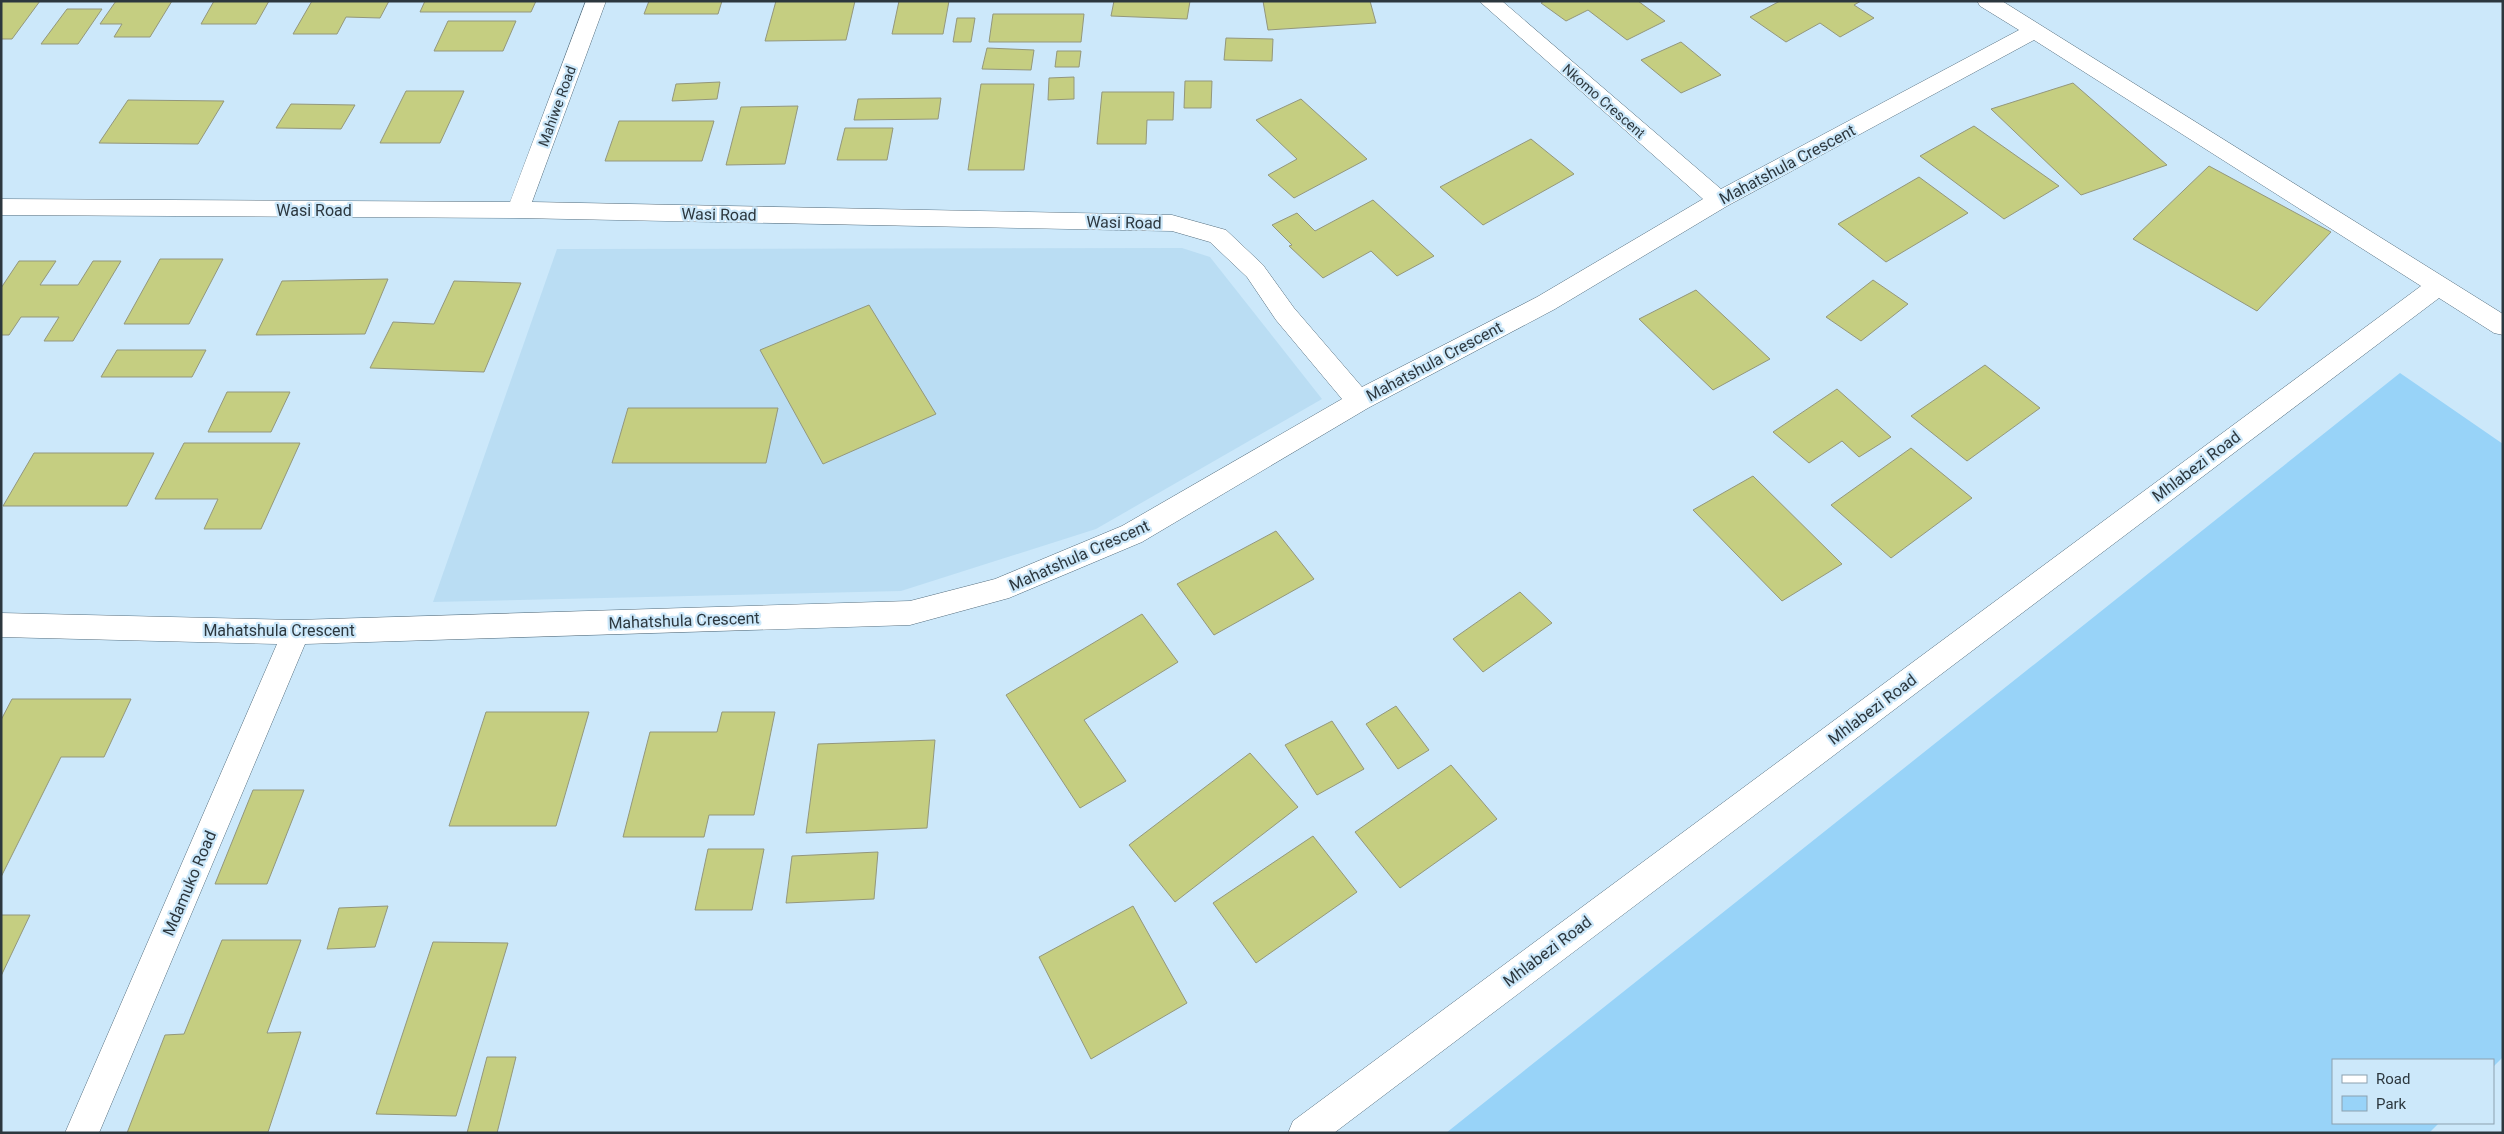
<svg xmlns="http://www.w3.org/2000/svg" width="2504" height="1134" font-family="Roboto,sans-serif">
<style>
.built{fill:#baddf3}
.green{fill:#98d3f8}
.building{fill:#c5ce81;stroke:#93977c}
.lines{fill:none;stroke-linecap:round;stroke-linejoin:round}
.minor-casing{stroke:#556e7e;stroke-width:1}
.minor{fill:#fff;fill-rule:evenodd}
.labels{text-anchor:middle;stroke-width:4.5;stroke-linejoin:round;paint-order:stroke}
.far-street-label{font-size:14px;fill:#2c373e;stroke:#cce8fa}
.street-label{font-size:16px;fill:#2c373e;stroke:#cce8fa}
</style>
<rect width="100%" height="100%" fill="#cce8fa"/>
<polygon class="built" points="1182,248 1210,257 1322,399 1096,529 901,591 433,602 557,249"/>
<polygon class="green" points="2400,373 2503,444 2503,1057 2493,1067 2493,1060 2333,1060 2333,1123 2439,1123 2429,1133 1446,1133"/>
<g class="building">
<polygon points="1,1 40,1 12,39 1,39"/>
<polygon points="116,1 172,1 150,37 114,37 122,24 100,24"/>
<polygon points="214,1 269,1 256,24 201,24"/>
<polygon points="312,1 389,1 380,18 346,17 337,34 293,34"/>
<polygon points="425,1 536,1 531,12 420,12"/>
<polygon points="649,1 722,1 718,14 644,14"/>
<polygon points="776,1 855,1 846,40 765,41"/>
<polygon points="899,1 949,1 943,34 892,34"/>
<polygon points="1114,1 1190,1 1187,19 1111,16"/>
<polygon points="1263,1 1370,1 1376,23 1268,30"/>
<polygon points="1544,1 1638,1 1665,21 1627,40 1588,10 1566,21 1541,3"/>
<polygon points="1780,1 1861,1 1854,5 1874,18 1840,37 1820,23 1786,42 1750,17"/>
<polygon points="67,9 102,9 78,44 41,44"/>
<polygon points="993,14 1084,14 1081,42 989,42"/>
<polygon points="957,18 975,18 971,42 953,42"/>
<polygon points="448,21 516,21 503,51 434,51"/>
<polygon points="1226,38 1273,39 1272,61 1224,60"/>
<polygon points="1681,42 1721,75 1681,93 1641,60"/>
<polygon points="987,48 1034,50 1031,70 982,69"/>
<polygon points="1057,51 1081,51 1079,67 1055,67"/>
<polygon points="1074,77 1074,99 1048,100 1049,78"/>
<polygon points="1185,81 1212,81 1211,108 1184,108"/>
<polygon points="720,82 717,99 672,101 676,84"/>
<polygon points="2073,83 2167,165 2081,195 1991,109"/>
<polygon points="981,84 1034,84 1024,170 968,170"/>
<polygon points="406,91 464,91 440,143 380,143"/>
<polygon points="1102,92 1174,92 1173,120 1147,120 1146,144 1097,144"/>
<polygon points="941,98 938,119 854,120 858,99"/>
<polygon points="1301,99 1367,159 1294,198 1268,175 1297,159 1256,120"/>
<polygon points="128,100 224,101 198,144 99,143"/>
<polygon points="291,104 355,105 341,129 276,128"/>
<polygon points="798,106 785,164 726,165 741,107"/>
<polygon points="619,121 714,121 702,161 605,161"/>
<polygon points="1974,126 2059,186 2004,219 1920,156"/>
<polygon points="845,128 893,128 887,160 837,160"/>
<polygon points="1531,139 1574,174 1483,225 1440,187"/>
<polygon points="2209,166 2331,232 2257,311 2133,239"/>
<polygon points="1919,177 1968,213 1886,262 1838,224"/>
<polygon points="1373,200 1434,256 1397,276 1371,251 1323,278 1289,246 1292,245 1272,225 1297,213 1315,231"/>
<polygon points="160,259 223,259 189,324 124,324"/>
<polygon points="19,261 56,261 40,285 78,285 93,261 121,261 73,341 44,341 59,317 21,317 9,335 1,335 1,288"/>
<polygon points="388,279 365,334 256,335 282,281"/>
<polygon points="1873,280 1908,304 1861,341 1826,317"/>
<polygon points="454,281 521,283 484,372 370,368 393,322 434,324"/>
<polygon points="1696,290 1770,359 1713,390 1639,319"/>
<polygon points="869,305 936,414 823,464 760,350"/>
<polygon points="117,350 206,350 192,377 101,377"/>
<polygon points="1985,365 2040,408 1967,461 1911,416"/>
<polygon points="1837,389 1891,437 1859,457 1842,441 1809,463 1773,432"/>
<polygon points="227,392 290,392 271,432 208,432"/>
<polygon points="628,408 778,408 766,463 612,463"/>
<polygon points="184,443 300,443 261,529 204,529 218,499 155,499"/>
<polygon points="1911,448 1972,498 1891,558 1831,505"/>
<polygon points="34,453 154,453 127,506 3,506"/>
<polygon points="1753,476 1842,564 1782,601 1693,510"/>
<polygon points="1276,531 1314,579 1214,635 1177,584"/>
<polygon points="1520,592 1552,623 1483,672 1453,639"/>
<polygon points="1142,614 1178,662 1084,720 1126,781 1080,808 1006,695"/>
<polygon points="12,699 131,699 104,757 61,757 1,877 1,720"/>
<polygon points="1396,706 1429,750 1398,769 1366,724"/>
<polygon points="486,712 589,712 556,826 449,826"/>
<polygon points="722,712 775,712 754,815 709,815 704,837 623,837 650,732 717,732"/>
<polygon points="1332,721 1364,769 1317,795 1285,745"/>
<polygon points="935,740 927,828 806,833 818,744"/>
<polygon points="1250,753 1298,807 1175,902 1129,845"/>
<polygon points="1451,765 1497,819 1400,888 1355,832"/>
<polygon points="253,790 304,790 267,884 215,884"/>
<polygon points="1313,836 1357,892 1256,963 1213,903"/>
<polygon points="708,849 764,849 752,910 695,910"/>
<polygon points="878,852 874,899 786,903 792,856"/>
<polygon points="388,906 375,947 327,949 339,908"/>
<polygon points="1133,906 1187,1003 1091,1059 1039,957"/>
<polygon points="1,915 30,915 1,976"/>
<polygon points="222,940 301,940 267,1033 301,1032 268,1132 127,1133 165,1035 184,1034"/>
<polygon points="433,942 508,943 456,1116 376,1114"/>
<polygon points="487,1057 516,1057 497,1133 467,1133"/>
</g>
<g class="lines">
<defs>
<polygon id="minor" points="586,1 606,1 532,202 1172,215 1226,230 1263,265 1294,308 1362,387 1537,297 1703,199 1479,1 1502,1 1721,189 2019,30 1980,6 1977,1 2002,1 2503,314 2503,335 2494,333 2439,298 1334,1133 1288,1133 1293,1121 2421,286 2034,40 1727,206 1555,309 1368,408 1142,542 1009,598 910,625 305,644 99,1133 65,1133 277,644 1,637 1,613 296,620 910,601 995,579 1122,526 1342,399 1276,320 1247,277 1210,242 1172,231 518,218 1,215 1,199 510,202"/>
</defs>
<use href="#minor" class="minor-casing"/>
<use href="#minor" class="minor"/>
</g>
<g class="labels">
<g class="far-street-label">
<text transform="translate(1604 101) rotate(41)" y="5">Nkomo Crescent</text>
<text transform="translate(557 106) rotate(-70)" y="5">Mahiwe Road</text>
</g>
<g class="street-label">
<text transform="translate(1787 164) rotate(-28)" y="6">Mahatshula Crescent</text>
<text x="314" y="216">Wasi Road</text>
<text transform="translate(719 214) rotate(1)" y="6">Wasi Road</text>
<text transform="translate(1124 222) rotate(1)" y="6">Wasi Road</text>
<text transform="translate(1434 361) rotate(-28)" y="6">Mahatshula Crescent</text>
<text transform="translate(2196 466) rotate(-37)" y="6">Mhlabezi Road</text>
<text transform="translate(1079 555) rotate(-24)" y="6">Mahatshula Crescent</text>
<text transform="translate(684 620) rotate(-2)" y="6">Mahatshula Crescent</text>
<text x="279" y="636">Mahatshula Crescent</text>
<text transform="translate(1872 709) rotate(-37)" y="6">Mhlabezi Road</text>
<text transform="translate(189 883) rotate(-67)" y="6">Mdamuko Road</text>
<text transform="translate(1547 951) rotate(-37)" y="6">Mhlabezi Road</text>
</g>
</g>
<rect width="2504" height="1134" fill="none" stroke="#2c373e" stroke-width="5"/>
<rect x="2332" y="1059" width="162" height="65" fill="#cce8fa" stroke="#8ca1af"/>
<rect x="2342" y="1075" width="25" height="8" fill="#ffffff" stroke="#8ca1af"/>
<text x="2376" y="1084" font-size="15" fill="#2c373e">Road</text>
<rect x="2342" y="1096" width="25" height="15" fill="#98d3f8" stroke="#8ca1af"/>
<text x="2376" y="1109" font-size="15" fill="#2c373e">Park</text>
</svg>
